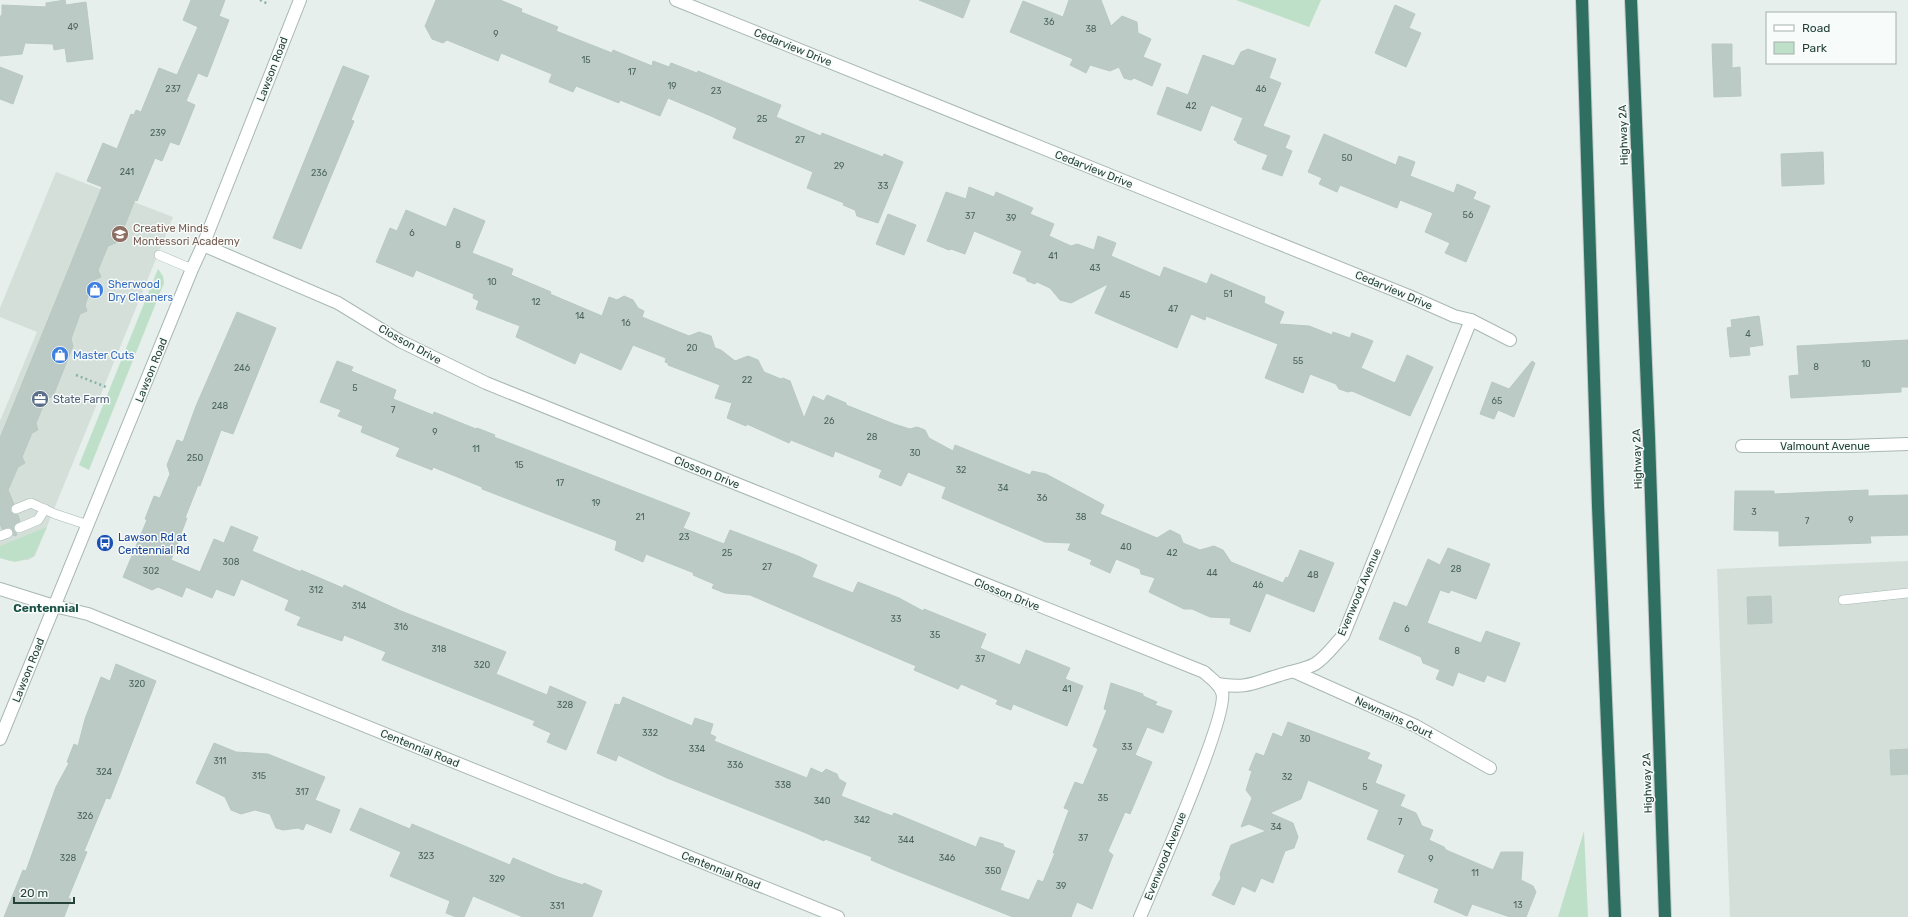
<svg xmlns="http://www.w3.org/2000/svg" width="1908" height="917" font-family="Rubik,sans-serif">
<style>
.built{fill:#d4dfda}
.green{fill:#bfe0c8}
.building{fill:#bbcac4;stroke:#b8c9c2}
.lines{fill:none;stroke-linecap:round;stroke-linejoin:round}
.service-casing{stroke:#a8b8b2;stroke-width:10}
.minor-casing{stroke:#a8b8b2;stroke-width:14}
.tertiary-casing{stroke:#a8b8b2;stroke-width:14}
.motorway-casing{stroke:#c2cac8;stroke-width:14}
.path{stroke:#86b3a5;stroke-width:2.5;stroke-dasharray:2 3;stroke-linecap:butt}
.service{stroke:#fff;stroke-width:9}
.minor{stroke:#fff;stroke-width:12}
.tertiary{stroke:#fff;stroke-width:12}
.motorway{stroke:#2f6f62;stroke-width:12}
.labels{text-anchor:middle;stroke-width:3;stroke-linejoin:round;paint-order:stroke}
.number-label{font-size:9px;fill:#4a645c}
.street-label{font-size:11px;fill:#24423a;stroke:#f7fbf9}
.education-label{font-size:11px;fill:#785e54;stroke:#f7fbf9;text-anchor:start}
.shop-label{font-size:11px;fill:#366cbe;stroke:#f7fbf9;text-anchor:start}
.service-label{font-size:11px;fill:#4e5e75;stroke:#f7fbf9;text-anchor:start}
.transit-label{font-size:11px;fill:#164399;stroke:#f7fbf9;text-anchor:start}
.neighbourhood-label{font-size:12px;font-weight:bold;fill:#1f5548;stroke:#f7fbf9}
</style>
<rect width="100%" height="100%" fill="#e6efeb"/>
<g class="built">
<polygon points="56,172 173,217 35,556 28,560 10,561 0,558 0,421 37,332 0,317 0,308"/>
<polygon points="1908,561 1908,917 1730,917 1717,569"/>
</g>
<g class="green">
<polygon points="1236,0 1321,0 1309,27"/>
<polygon points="158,269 163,276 164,283 89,470 79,465"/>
<polygon points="47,527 33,557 15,562 0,558 0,546"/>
<polygon points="1584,831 1588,917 1558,917"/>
</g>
<g class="building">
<polygon points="65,0 66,5 86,2 93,59 67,62 65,48 54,50 53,44 25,43 22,54 0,56 0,17 2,14 2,5 46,7 46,3"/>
<polygon points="191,0 225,0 219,16 229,20 207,77 198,73 186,101 195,105 179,145 170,142 162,161 155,158 137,201 135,200 118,242 108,246 98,270 101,277 94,280 85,305 87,311 80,314 71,339 73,346 53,396 46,399 36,423 38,430 32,433 22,457 25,463 18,467 8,490 14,504 11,506 10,511 13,514 18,515 20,521 13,527 14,531 17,534 16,536 13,535 12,529 9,527 2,529 0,523 0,438 102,187 87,181 103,143 117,149 131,114 134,115 136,110 141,112 159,68 177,75 198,27 183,20"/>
<polygon points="436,0 500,0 522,9 521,12 558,27 556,31 612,53 613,50 652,66 653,61 669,67 671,63 697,73 698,71 781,105 776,117 821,136 822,133 883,157 884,154 903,162 878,223 857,216 855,210 843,205 844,203 807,188 813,172 733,138 737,128 711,116 668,98 660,116 620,100 619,103 576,86 573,92 549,82 552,74 501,53 498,61 447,40 443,43 432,39 425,26"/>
<polygon points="919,0 970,0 963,18"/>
<polygon points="1069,0 1101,0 1111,26 1122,16 1137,22 1138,33 1151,39 1143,57 1161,64 1152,86 1134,78 1131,80 1124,78 1119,67 1110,71 1090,65 1086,73 1070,65 1073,59 1010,32 1023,1 1063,17"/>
<polygon points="1395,5 1415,14 1409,28 1421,33 1406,67 1375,53"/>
<polygon points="1712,44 1732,44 1732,68 1740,67 1741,96 1714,97"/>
<polygon points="1248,49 1276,59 1269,78 1281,83 1263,126 1290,136 1285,148 1292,151 1282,176 1262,169 1268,155 1237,143 1237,141 1234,140 1243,118 1211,105 1201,131 1157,114 1167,87 1188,95 1203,55 1234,66 1241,52"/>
<polygon points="343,66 369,76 351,120 354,121 301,249 273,238"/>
<polygon points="0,67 23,76 13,104 0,99"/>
<polygon points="1324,134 1396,165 1399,156 1415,162 1410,176 1454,193 1457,184 1476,192 1473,199 1490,206 1466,262 1445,253 1450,243 1425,232 1433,213 1400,200 1397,208 1340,185 1337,192 1319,184 1322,178 1308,172"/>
<polygon points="1823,152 1824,184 1782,186 1781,154"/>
<polygon points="969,187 994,197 996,192 1033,208 1030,214 1054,224 1049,236 1071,246 1077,244 1094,250 1098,236 1116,243 1111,256 1160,277 1164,267 1207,284 1211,274 1265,297 1264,303 1284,312 1279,324 1309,326 1332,335 1333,332 1350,338 1352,333 1373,341 1361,368 1395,383 1407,355 1433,367 1410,416 1352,391 1348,392 1339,389 1336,384 1310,374 1303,393 1265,378 1278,344 1206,316 1205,320 1191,314 1177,348 1095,313 1108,284 1071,303 1060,300 1050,288 1037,282 1035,284 1027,281 1026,278 1013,273 1022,251 974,231 965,254 951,249 949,250 927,241 946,192 966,199"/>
<polygon points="454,208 485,221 472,253 513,269 511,275 551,292 550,294 602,316 609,297 617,300 624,296 633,300 638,308 644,311 642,317 689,336 699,332 711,336 715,348 721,350 735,361 748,356 758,360 764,372 781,379 783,378 790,381 804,418 813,396 824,401 827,395 846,403 846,405 894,424 910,429 917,427 925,430 929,438 953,451 955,445 1030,475 1032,471 1046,474 1104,505 1100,514 1157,538 1170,530 1180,535 1183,543 1200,550 1214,546 1223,550 1231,562 1283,583 1286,577 1288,578 1300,550 1334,563 1314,612 1266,593 1250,632 1230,624 1231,618 1210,617 1192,609 1184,609 1149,592 1155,578 1141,574 1140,569 1116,559 1110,573 1090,564 1092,560 1068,550 1071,543 1045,542 942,498 946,487 908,472 901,486 879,477 882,470 835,451 833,457 791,440 789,443 747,424 746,426 727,418 732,403 715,398 720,385 668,365 668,363 665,362 666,358 633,345 621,370 580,352 575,364 516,337 520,326 476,309 479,301 473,298 474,294 416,270 413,277 376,262 390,228 397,231 406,210 446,227"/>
<polygon points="888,214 916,225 904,255 876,244"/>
<polygon points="237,312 276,328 233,434 221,430 200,486 198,485 185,518 187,518 171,560 200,572 214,539 224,543 231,526 258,537 252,551 301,572 301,570 343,588 344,585 401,611 506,652 496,674 547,695 550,686 586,702 566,750 547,742 551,733 533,725 535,721 382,660 386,652 344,635 342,641 297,625 301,617 285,610 289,600 241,579 234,596 216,589 212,598 186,587 182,597 158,587 152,590 123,577 147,520 145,519 154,496 160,498 170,474 167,465 177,440 183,442 196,406"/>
<polygon points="1759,316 1763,345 1749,347 1750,355 1730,357 1727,328 1732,327 1731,320"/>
<polygon points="1908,340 1908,387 1901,387 1901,392 1791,398 1789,376 1799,375 1797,346"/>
<polygon points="337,361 353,367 351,371 396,390 393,399 433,415 434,412 476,429 477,428 495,435 494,437 690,513 683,528 724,544 730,530 798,556 817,565 812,577 853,593 858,582 899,598 923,611 924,609 986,634 980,648 1020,665 1026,650 1070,668 1065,679 1083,686 1067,726 1013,704 1011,710 996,704 998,700 961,684 958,689 914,670 916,666 750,595 725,593 712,588 714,584 693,575 694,573 646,554 643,562 615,550 617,541 482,489 482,487 433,467 432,470 396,456 400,448 361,432 363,426 338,416 341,410 320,402"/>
<polygon points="1532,361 1535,363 1514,417 1498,410 1494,419 1480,414 1492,382 1509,389"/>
<polygon points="1868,490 1868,496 1908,495 1908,535 1870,536 1871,543 1779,546 1779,531 1734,530 1735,491 1774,491 1774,494"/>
<polygon points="1448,548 1490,564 1476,599 1451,590 1449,593 1440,590 1427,623 1481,643 1486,631 1520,643 1505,682 1487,675 1484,682 1458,672 1453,686 1436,679 1440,670 1423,663 1421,657 1379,639 1394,602 1407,607 1428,559 1440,565"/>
<polygon points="1771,596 1772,623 1748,624 1747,597"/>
<polygon points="116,664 156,681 110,799 106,798 84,851 87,852 68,898 71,899 64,917 4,917 23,870 26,871 56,787 69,763 67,762 74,744 78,746 85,719 101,677 110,681"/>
<polygon points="1111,683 1143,694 1143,696 1157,702 1155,705 1172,711 1163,733 1147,727 1135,755 1152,762 1130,814 1125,812 1108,851 1113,855 1092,909 1077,902 1071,917 1013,917 892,869 871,860 872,857 825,839 824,841 806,833 667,778 618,755 616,761 597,753 615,704 620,705 623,697 692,726 695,718 713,724 710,734 716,737 714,741 807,778 811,768 822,773 826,769 837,774 839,779 846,783 841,796 892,816 894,813 976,847 980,837 1003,844 1004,847 1015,851 1000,890 1029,900 1038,880 1043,882 1055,853 1053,853 1069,810 1064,808 1075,782 1083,785 1098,749 1093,746 1107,710 1104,709"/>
<polygon points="1288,722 1370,753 1367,759 1382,765 1375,783 1405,795 1400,806 1416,813 1422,826 1433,830 1429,840 1444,847 1446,850 1493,870 1501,852 1523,852 1521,880 1533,886 1536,892 1526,917 1510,917 1472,904 1467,916 1434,902 1439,889 1398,872 1405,855 1367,839 1379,810 1308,780 1301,799 1270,813 1293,823 1298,837 1294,848 1285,851 1273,883 1261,878 1255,892 1242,886 1234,905 1212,895 1221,878 1220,874 1231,845 1266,831 1249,824 1241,827 1252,798 1246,790 1252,771 1249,770 1256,753 1264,756 1273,733 1282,737"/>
<polygon points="214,743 236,752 268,754 325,777 315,800 340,810 331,833 306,823 303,830 298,828 283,830 276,828 270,814 255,810 241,814 231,810 225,797 196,783"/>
<polygon points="1908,749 1908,774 1891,775 1890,750"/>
<polygon points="360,808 410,829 412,824 510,865 513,858 558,877 583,885 584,883 602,891 592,917 523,917 473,896 464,917 456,917 446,913 450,901 390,876 401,852 350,830"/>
</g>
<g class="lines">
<defs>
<g id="service">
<polyline points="159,255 192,269"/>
<polyline points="16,509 31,503 55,514 88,525"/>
<polyline points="19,528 38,520 45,509"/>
<polyline points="0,536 8,533"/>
<polyline points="1843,600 1908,593"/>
</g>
<g id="minor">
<polyline points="676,0 1409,296 1454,316 1471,320 1510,340"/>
<path d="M203 245 338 303 400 341 486 383 1204 672C1210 678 1219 683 1222 692 1230 712 1153 886 1140 917"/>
<polyline points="1742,446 1848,446 1908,444"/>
<polyline points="54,606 88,614 838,917"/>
<polyline points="1295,672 1416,726 1490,768"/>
<path d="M1217 684C1248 689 1252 683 1280 675 1291 671 1304 670 1315 664 1326 657 1334 645 1343 636L1471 320"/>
</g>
<g id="tertiary">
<polyline points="0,589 54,606"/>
<polyline points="0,739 192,269 203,245 300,0"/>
</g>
<g id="motorway">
<polyline points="1582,0 1598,506 1615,917"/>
<polyline points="1631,0 1649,437 1665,917"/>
</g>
</defs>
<use href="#service" class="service-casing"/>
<use href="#minor" class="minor-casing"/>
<use href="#tertiary" class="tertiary-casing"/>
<use href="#motorway" class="motorway-casing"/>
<g class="path">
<polyline points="260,0 268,4"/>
<polyline points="76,375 106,387"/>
</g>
<use href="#service" class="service"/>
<use href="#minor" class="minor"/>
<use href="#tertiary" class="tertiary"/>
<use href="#motorway" class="motorway"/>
</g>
<defs>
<symbol id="school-disc" viewBox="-11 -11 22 22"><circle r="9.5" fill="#8d6e63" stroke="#f7fbf9"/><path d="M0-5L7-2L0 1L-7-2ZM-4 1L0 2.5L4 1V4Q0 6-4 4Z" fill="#fff"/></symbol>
<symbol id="shop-disc" viewBox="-11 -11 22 22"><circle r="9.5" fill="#3f7fe0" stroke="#f7fbf9"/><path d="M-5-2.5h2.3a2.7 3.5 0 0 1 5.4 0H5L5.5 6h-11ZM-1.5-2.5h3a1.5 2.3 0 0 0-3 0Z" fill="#fff"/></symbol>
<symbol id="office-disc" viewBox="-11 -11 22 22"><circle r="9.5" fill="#5c6f8a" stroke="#f7fbf9"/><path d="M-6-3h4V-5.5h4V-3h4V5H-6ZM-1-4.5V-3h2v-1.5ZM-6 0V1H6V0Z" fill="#fff"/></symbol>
<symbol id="bus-disc" viewBox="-11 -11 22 22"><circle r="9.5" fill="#1a4fb4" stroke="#f7fbf9"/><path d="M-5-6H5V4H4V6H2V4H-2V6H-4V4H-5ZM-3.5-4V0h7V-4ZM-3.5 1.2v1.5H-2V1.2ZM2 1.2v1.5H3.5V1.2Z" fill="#fff"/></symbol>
</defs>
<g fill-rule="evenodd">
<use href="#school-disc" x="110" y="224" width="20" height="20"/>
<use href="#shop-disc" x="85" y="280" width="20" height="20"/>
<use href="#shop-disc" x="50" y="345" width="20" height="20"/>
<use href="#office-disc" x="30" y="389" width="20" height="20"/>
<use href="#bus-disc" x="95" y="533" width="20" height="20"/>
</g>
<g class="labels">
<g class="number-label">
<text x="1049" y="25">36</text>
<text x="73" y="30">49</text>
<text x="1091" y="32">38</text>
<text x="496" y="37">9</text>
<text x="586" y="63">15</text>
<text x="632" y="75">17</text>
<text x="672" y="89">19</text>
<text x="173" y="92">237</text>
<text x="1261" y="92">46</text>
<text x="716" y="94">23</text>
<text x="1191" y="109">42</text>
<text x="762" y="122">25</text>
<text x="158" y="136">239</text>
<text x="800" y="143">27</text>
<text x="1347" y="161">50</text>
<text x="839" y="169">29</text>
<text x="127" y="175">241</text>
<text x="319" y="176">236</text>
<text x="883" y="189">33</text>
<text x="1468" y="218">56</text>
<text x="970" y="219">37</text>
<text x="1011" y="221">39</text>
<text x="412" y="236">6</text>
<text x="458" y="248">8</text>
<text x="1053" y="259">41</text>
<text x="1095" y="271">43</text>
<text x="492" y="285">10</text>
<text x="1228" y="297">51</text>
<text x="1125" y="298">45</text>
<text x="536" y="305">12</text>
<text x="1173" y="312">47</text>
<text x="580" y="319">14</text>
<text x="626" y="326">16</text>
<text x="1748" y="337">4</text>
<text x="692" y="351">20</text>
<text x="1298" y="364">55</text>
<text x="1866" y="367">10</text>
<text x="1816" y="370">8</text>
<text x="242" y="371">246</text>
<text x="747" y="383">22</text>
<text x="355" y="391">5</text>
<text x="1497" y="404">65</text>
<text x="220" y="409">248</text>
<text x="393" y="413">7</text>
<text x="829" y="424">26</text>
<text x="435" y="435">9</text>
<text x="872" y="440">28</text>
<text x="476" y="452">11</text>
<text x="915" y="456">30</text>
<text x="195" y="461">250</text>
<text x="519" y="468">15</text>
<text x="961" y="473">32</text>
<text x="560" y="486">17</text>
<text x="1003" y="491">34</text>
<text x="1042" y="501">36</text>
<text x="596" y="506">19</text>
<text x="1754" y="515">3</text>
<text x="640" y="520">21</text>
<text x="1081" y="520">38</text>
<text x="1851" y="523">9</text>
<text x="1807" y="524">7</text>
<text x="684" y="540">23</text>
<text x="1126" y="550">40</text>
<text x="727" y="556">25</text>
<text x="1172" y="556">42</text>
<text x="231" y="565">308</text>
<text x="767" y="570">27</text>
<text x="1456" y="572">28</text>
<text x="151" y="574">302</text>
<text x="1212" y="576">44</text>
<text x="1313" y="578">48</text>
<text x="1258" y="588">46</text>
<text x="316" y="593">312</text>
<text x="359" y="609">314</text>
<text x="896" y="622">33</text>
<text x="401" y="630">316</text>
<text x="1407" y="632">6</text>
<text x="935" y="638">35</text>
<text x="439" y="652">318</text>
<text x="1457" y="654">8</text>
<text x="980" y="662">37</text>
<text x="482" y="668">320</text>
<text x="137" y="687">320</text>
<text x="1067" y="692">41</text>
<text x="565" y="708">328</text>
<text x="650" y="736">332</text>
<text x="1305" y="742">30</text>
<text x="1127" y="750">33</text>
<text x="697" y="752">334</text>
<text x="220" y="764">311</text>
<text x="735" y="768">336</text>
<text x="104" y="775">324</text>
<text x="259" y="779">315</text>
<text x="1287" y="780">32</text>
<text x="783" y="788">338</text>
<text x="1365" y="790">5</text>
<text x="302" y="795">317</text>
<text x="1103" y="801">35</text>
<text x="822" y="804">340</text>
<text x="85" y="819">326</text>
<text x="862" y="823">342</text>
<text x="1400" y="825">7</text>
<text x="1276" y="830">34</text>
<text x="1083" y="841">37</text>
<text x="906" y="843">344</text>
<text x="426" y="859">323</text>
<text x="68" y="861">328</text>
<text x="947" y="861">346</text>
<text x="1431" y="862">9</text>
<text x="993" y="874">350</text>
<text x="1475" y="876">11</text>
<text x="497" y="882">329</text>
<text x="1061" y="889">39</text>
<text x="1518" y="908">13</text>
<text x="557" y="909">331</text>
</g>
<g class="street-label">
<text transform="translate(793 47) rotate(22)" y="4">Cedarview Drive</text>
<text transform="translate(272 69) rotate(-69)" y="4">Lawson Road</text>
<text transform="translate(1623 135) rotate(-92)" y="4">Highway 2A</text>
<text transform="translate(1094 169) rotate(22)" y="4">Cedarview Drive</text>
<text transform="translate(1394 290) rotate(23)" y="4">Cedarview Drive</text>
<text transform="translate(410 344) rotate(29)" y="4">Closson Drive</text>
<text transform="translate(151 370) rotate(-68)" y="4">Lawson Road</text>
<text x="1825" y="450">Valmount Avenue</text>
<text transform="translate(1637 459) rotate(-92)" y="4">Highway 2A</text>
<text transform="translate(707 472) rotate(22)" y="4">Closson Drive</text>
<text transform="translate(1359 592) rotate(-67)" y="4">Evenwood Avenue</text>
<text transform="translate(1007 594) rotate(22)" y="4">Closson Drive</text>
<text transform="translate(28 670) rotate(-68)" y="4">Lawson Road</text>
<text transform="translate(1394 717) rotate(25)" y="4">Newmains Court</text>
<text transform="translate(420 748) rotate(22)" y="4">Centennial Road</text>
<text transform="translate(1647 783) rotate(-92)" y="4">Highway 2A</text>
<text transform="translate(1165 856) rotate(-68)" y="4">Evenwood Avenue</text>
<text transform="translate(721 870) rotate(22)" y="4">Centennial Road</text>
</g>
<g class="education-label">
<text x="133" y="232">Creative Minds<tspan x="133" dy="13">Montessori Academy</tspan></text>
</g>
<g class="shop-label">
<text x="108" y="288">Sherwood<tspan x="108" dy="13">Dry Cleaners</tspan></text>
<text x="73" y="359">Master Cuts</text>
</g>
<g class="service-label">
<text x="53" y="403">State Farm</text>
</g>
<g class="transit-label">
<text x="118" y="541">Lawson Rd at<tspan x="118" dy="13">Centennial Rd</tspan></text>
</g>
<g class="neighbourhood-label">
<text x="46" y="612">Centennial</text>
</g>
</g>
<rect x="1766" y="12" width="130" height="52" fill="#f7fbf9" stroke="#a3b1ad"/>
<rect x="1774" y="25" width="20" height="6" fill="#ffffff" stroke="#a3b1ad"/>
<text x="1802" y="32" font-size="12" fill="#24423a">Road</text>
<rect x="1774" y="42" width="20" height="12" fill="#bfe0c8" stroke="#a3b1ad"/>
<text x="1802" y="52" font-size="12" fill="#24423a">Park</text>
<path d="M14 897v6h60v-6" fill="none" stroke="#24423a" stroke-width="2"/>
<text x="20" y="897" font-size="12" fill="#24423a" stroke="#f7fbf9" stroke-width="3" paint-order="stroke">20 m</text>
</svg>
